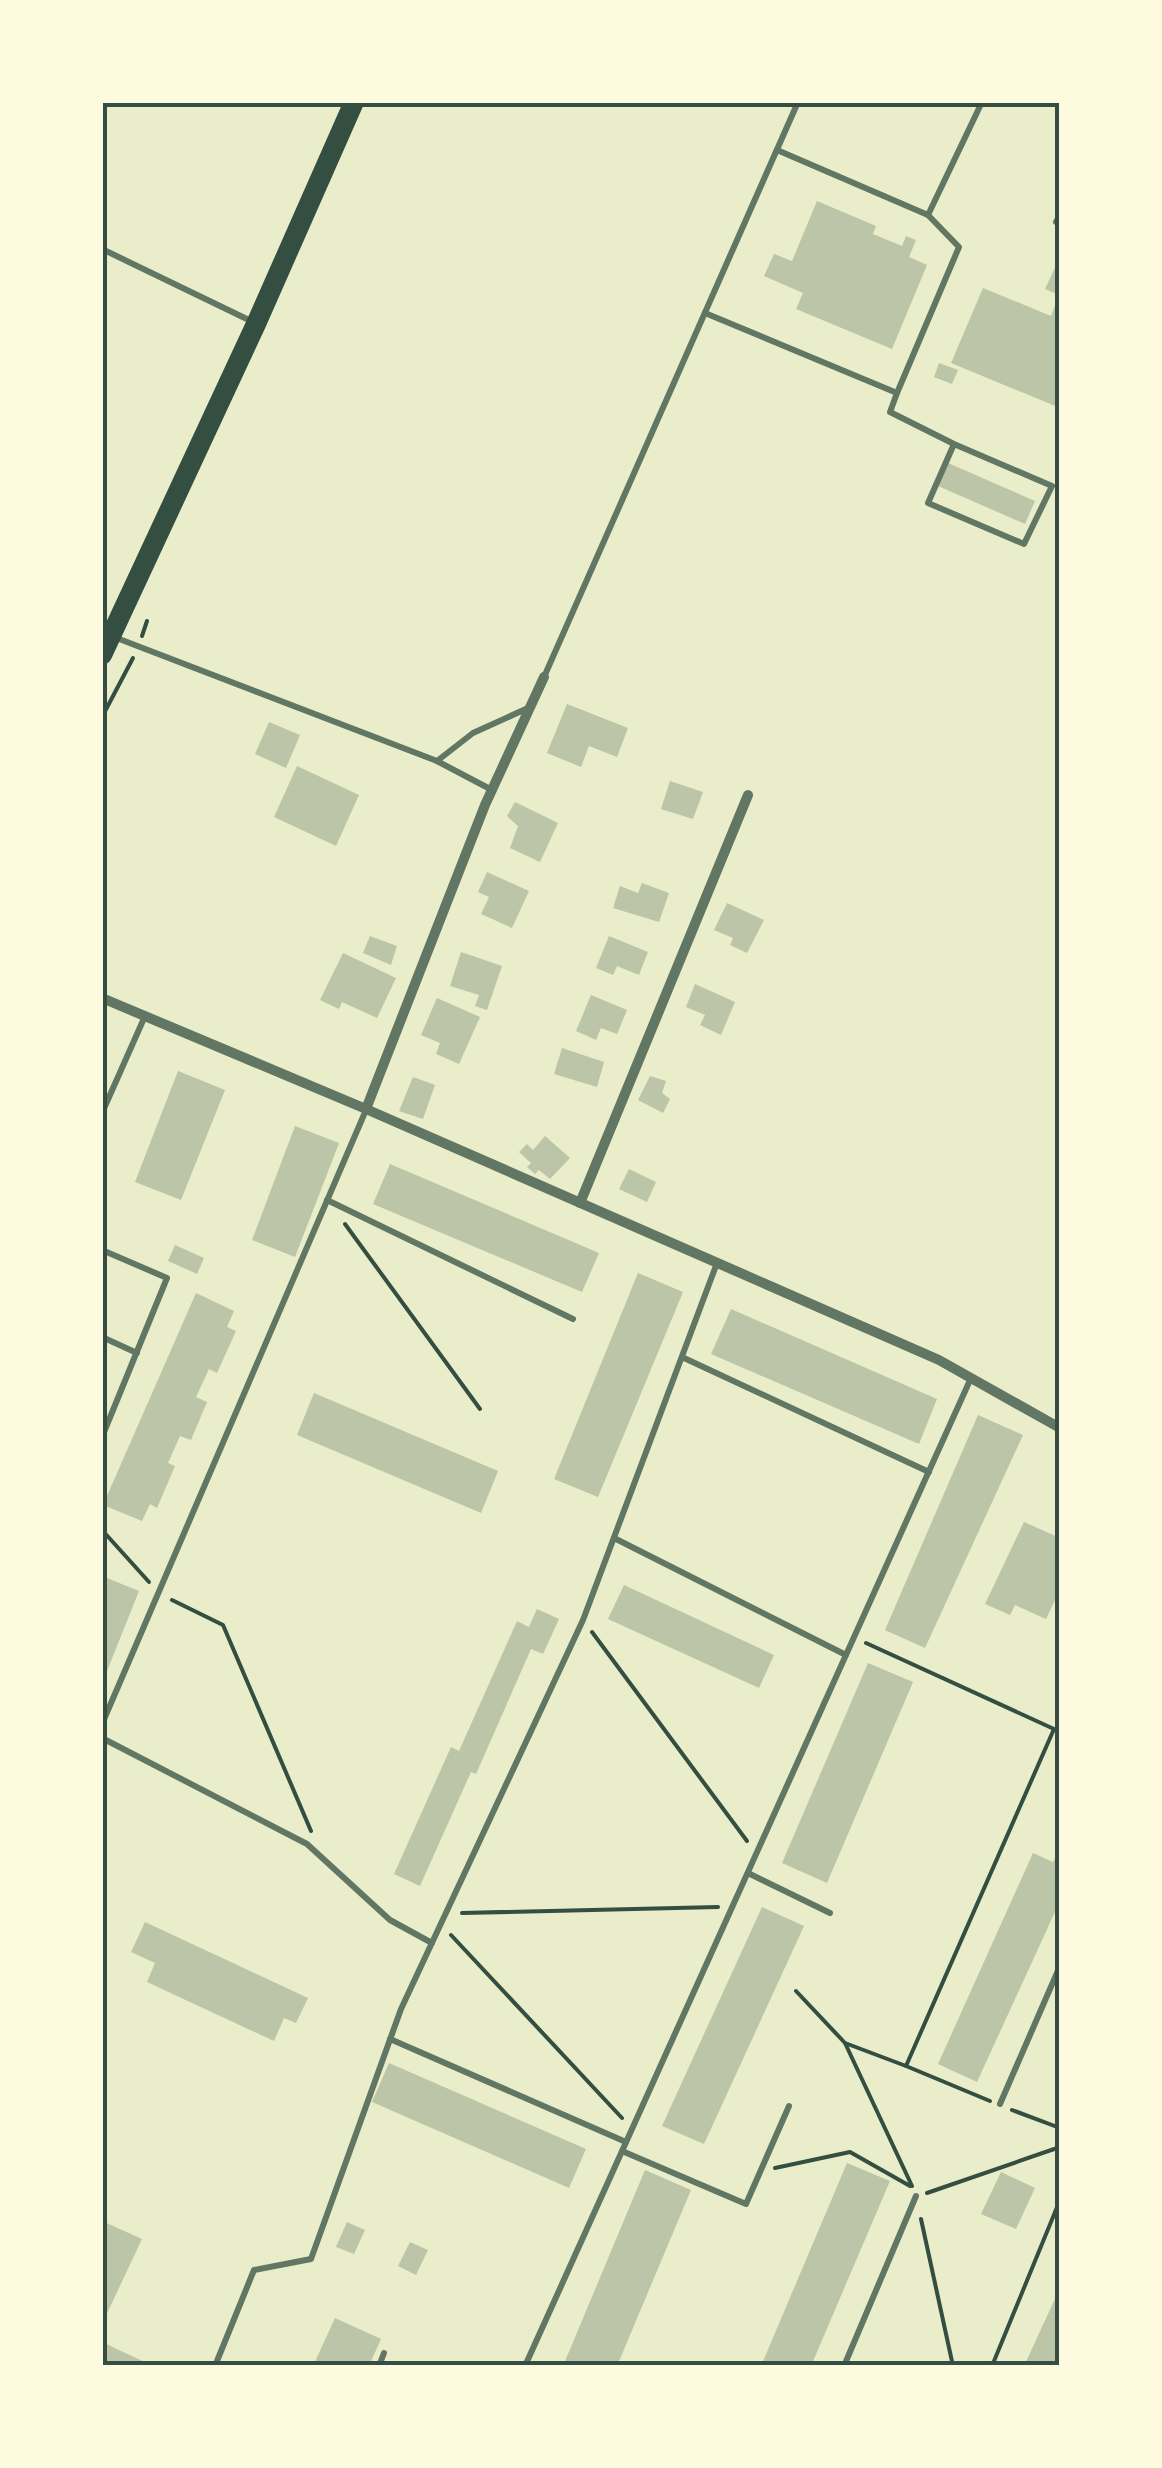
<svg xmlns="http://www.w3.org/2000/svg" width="1162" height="2468" font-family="'DejaVu Sans',sans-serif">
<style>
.building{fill:#bcc5a7}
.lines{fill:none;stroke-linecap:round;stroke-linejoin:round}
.path{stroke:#344e41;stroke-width:4}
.service{stroke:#617663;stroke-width:6}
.minor{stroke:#617663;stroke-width:10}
.primary{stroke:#344e41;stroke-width:20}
.neatline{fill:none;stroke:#344e41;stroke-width:4}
</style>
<rect width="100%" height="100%" fill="#e9edc9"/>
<g class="building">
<polygon points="817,201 876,226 873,234 902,246 906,236 916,240 909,257 927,265 892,349 796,309 803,293 764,276 774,254 792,261"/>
<polygon points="1060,257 1060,408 951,363 983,288 1051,316 1059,295 1045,289"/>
<polygon points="939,363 958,370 952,384 934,377"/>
<polygon points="948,463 1035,501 1025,524 938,486"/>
<polygon points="567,704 628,728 617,757 589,746 581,767 547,753"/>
<polygon points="269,722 300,735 286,768 255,754"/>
<polygon points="297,766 359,795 336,846 274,817"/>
<polygon points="670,781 703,792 693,819 661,809"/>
<polygon points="515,802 558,823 540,862 510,848 518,826 507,816"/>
<polygon points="487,872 529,891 512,928 481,914 489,897 478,892"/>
<polygon points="642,883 669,893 659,922 613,908 620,886 638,893"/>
<polygon points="727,903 764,920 747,953 730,945 733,938 714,930"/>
<polygon points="370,936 397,946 391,965 363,953"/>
<polygon points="609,936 648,952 639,975 617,966 613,975 596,968"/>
<polygon points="461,952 502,966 487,1010 475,1006 479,995 450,986"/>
<polygon points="343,953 396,978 377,1018 342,1002 339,1009 320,1000"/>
<polygon points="695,984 735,1002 721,1035 700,1025 705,1015 686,1007"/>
<polygon points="591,995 627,1010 617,1034 601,1028 596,1040 576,1031"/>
<polygon points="437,998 480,1017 459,1064 436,1054 440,1043 421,1035"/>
<polygon points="562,1048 604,1062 597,1087 554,1074"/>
<polygon points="178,1071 225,1090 181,1200 135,1182"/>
<polygon points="650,1076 666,1081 662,1093 670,1099 663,1113 638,1100"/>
<polygon points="413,1077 435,1085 423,1119 399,1111"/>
<polygon points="295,1126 339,1143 295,1257 252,1240"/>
<polygon points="545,1136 570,1158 550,1179 539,1170 535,1174 527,1167 531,1163 519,1152 527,1144 533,1150"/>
<polygon points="390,1164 599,1253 582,1292 373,1204"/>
<polygon points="629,1169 656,1182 647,1202 619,1189"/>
<polygon points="175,1245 204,1258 197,1274 168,1261"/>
<polygon points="638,1273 683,1292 598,1497 554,1479"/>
<polygon points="196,1293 234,1311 227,1327 236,1331 217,1373 209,1369 196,1397 207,1402 191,1440 180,1436 168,1463 175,1466 157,1508 150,1504 142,1521 103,1505"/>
<polygon points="731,1309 937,1399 919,1444 711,1354"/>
<polygon points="314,1393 498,1471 481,1513 297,1435"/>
<polygon points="978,1415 1023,1435 925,1648 885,1630"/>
<polygon points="1024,1522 1060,1538 1060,1590 1046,1619 1015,1605 1010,1615 985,1604"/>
<polygon points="102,1576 139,1591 103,1681 102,1681"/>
<polygon points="624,1585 774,1655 759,1688 608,1619"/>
<polygon points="537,1609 559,1619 543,1654 531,1649 476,1774 471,1772 420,1886 394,1874 451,1747 459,1751 517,1621 529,1627"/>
<polygon points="868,1663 913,1682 827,1883 782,1863"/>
<polygon points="1060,1848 1060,1901 977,2082 938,2064 1033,1853 1053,1862"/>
<polygon points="762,1907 804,1926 704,2144 662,2126"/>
<polygon points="145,1922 308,1998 296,2023 284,2018 274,2041 147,1982 155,1963 131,1952"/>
<polygon points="389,2063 586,2149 569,2188 372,2102"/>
<polygon points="847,2163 890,2181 811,2366 761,2366"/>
<polygon points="645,2170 691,2190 617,2366 563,2366"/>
<polygon points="1001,2172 1035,2188 1016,2229 981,2214"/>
<polygon points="102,2221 142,2239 102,2324"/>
<polygon points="347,2222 365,2230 354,2254 336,2247"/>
<polygon points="410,2242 428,2250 416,2275 398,2266"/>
<polygon points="1060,2288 1060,2366 1024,2366"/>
<polygon points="335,2318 381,2339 369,2366 313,2366"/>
<polygon points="102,2342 153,2366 102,2366"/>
</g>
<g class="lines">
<g class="path">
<polyline points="142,636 147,621"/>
<polyline points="102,717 133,658"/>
<polyline points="345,1224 480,1409"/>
<polyline points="102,1530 149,1582"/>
<polyline points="172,1600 223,1625 311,1831"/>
<polyline points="592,1632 747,1841"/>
<polyline points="462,1913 718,1907"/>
<polyline points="451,1935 622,2118"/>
<polyline points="796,1991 845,2043 912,2186"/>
<polyline points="845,2043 906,2066 1054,1729 866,1643"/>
<polyline points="906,2066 990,2101"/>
<polyline points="1012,2110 1060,2128"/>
<polyline points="775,2168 850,2152 910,2186"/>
<polyline points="927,2193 1060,2147"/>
<polyline points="921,2219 953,2366"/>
<polyline points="992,2366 1060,2200"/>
</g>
<g class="service">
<polyline points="777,150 928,215 982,102"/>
<polyline points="1060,215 1056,222 1060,224"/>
<polyline points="102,249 251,321"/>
<polyline points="705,313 897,393 890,412 954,444 1052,486 1024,544 928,503 954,444"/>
<polyline points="897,393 959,247 928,215"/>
<polyline points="114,637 437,761 473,733 528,708"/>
<polyline points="544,677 798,102"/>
<polyline points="437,761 492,790"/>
<polyline points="102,1113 145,1016"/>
<polyline points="327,1200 573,1319"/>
<polyline points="102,1250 167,1278 102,1437"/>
<polyline points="102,1337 137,1353"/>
<polyline points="684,1358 929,1472"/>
<polyline points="614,1538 846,1655"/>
<polyline points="102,1724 366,1110"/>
<polyline points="102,1738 307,1844 390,1920 432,1943"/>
<polyline points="748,1873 830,1913"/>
<polyline points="390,2039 626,2142"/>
<polyline points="1000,2104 1060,1966"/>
<polyline points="622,2151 746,2204 789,2106"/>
<polyline points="215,2366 254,2270 311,2259 401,2009 583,1620 717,1263"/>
<polyline points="379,2366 384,2353"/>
<polyline points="525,2366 971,1378"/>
<polyline points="844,2366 916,2196"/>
</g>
<g class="minor">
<polyline points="102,998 366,1109 939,1360 1060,1428"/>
<polyline points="366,1109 485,805 544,677"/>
<polyline points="580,1203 748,795"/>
</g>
<polyline class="primary" points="102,655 256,324 354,102"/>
</g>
<rect width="1162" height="2468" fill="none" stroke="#fefae0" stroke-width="210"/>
<rect x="105" y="105" width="952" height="2258" class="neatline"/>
</svg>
